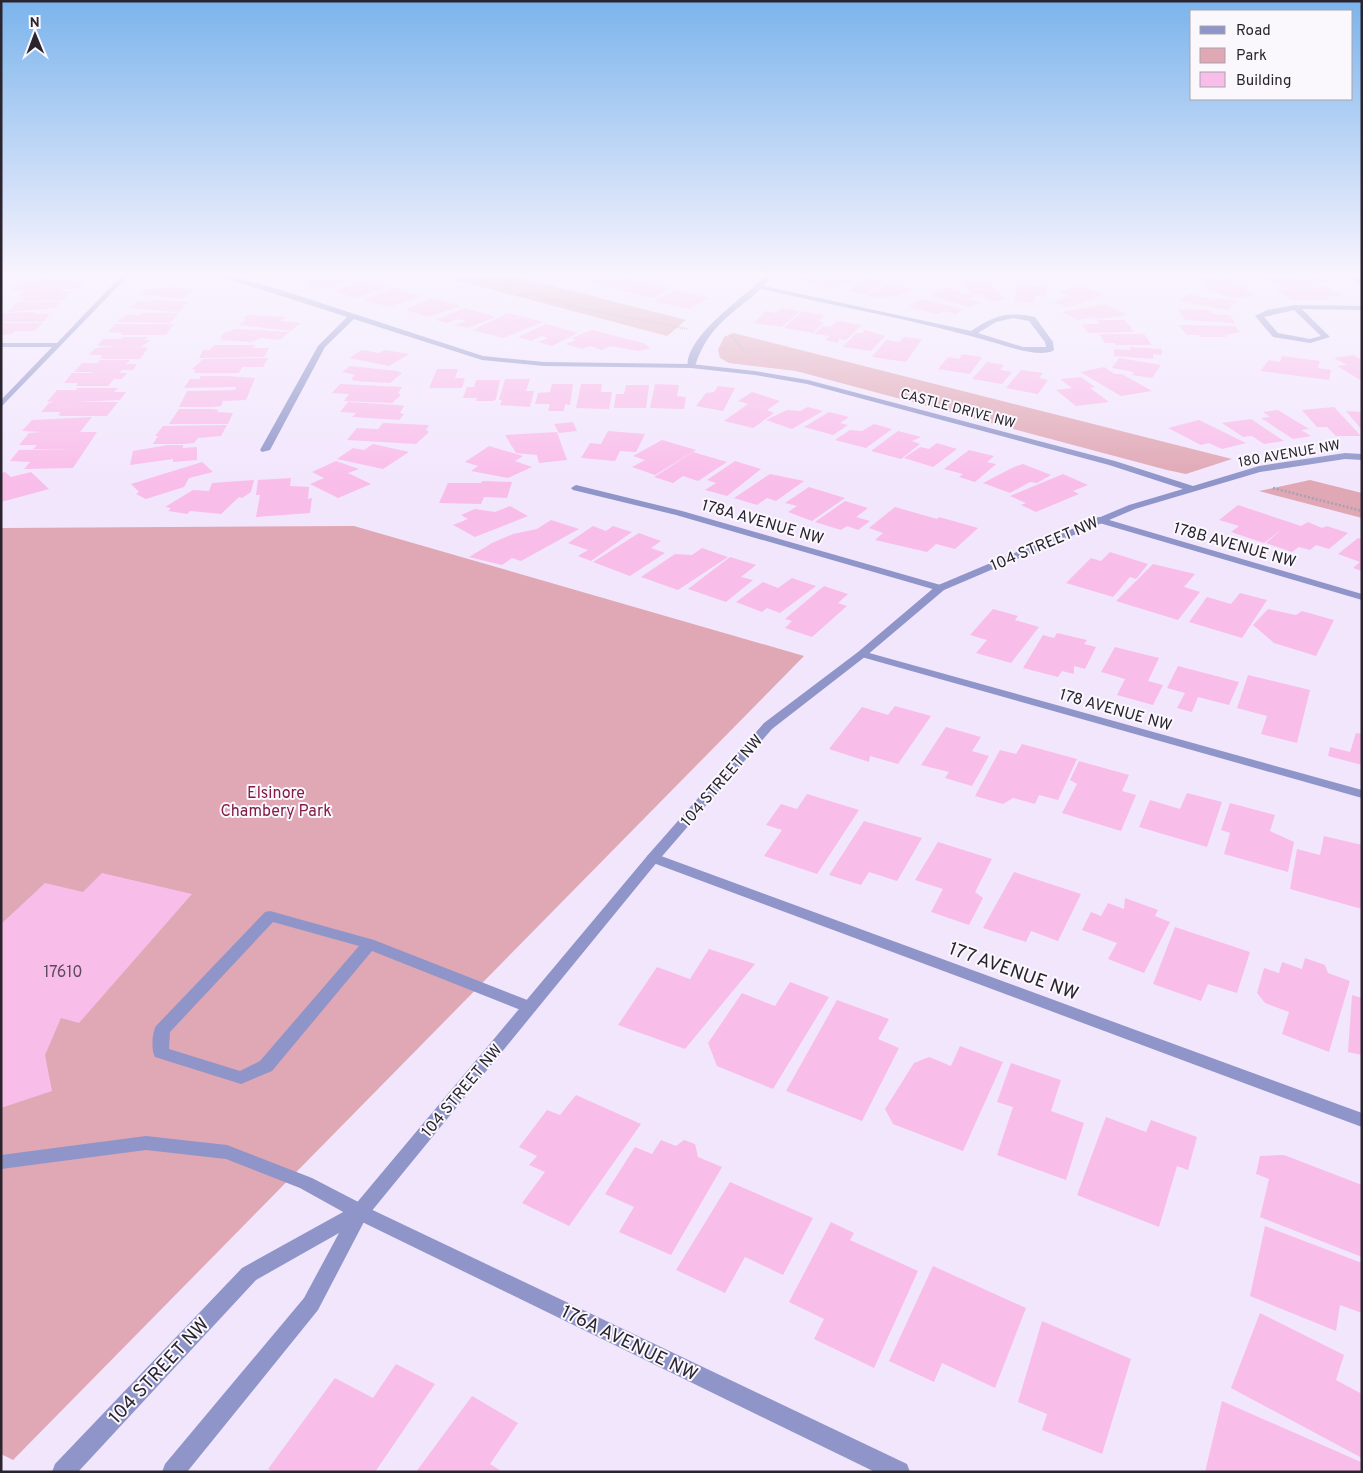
<svg xmlns="http://www.w3.org/2000/svg" width="1363" height="1473" font-family="Overpass,sans-serif">
<style>
.green{fill:#e0a7b4}
.building{fill:#f9bdea}
.lines{fill:none;stroke-linecap:round;stroke-linejoin:round}
.path-far1{stroke:#aaa0b3;stroke-width:2;stroke-dasharray:1 1;stroke-linecap:butt}
.path{stroke:#aaa0b3;stroke-width:2.5;stroke-dasharray:2 2;stroke-linecap:butt}
.service{fill:#8f95c9;fill-rule:evenodd}
.minor{fill:#8f95c9;fill-rule:evenodd}
.tertiary{fill:#8f95c9;fill-rule:evenodd}
.labels{text-anchor:middle;stroke-width:4;stroke-linejoin:round;paint-order:stroke}
.far-street-label{font-size:14px;fill:#2a242f;stroke:#faf8fd}
.street-label{font-size:16px;fill:#2a242f;stroke:#faf8fd}
.park-label{font-size:16px;fill:#851c43;stroke:#faf8fd}
.near-number-label{font-size:16px;fill:#5e4a5e}
.near-street-label{font-size:19px;fill:#2a242f;stroke:#faf8fd}
</style>
<rect width="100%" height="100%" fill="#f2e6fd"/>
<g class="green">
<polygon points="437,275 509,275 686,320 667,336"/>
<polygon points="733,333 1232,459 1186,474 1167,470 796,371 729,363 720,358 718,350 724,337"/>
<polygon points="1310,480 1362,493 1362,518 1259,491"/>
<polygon points="354,526 804,656 13,1460 1,1454 1,528"/>
</g>
<g class="building">
<polygon points="47,275 86,275 81,280 64,281 84,281 77,289 62,289 60,291 71,291 63,300 21,301 25,296 19,296 25,291 10,291 20,282 40,281"/>
<polygon points="282,275 315,275 315,276 298,280"/>
<polygon points="321,275 343,275 358,279 327,289 304,283"/>
<polygon points="558,275 596,275 581,282"/>
<polygon points="600,275 616,275 637,281 616,290 585,281"/>
<polygon points="810,275 831,275 816,283 801,280"/>
<polygon points="836,275 855,275 863,277 832,289 816,285"/>
<polygon points="1295,275 1315,275 1327,282 1314,283 1320,286 1283,290 1266,279 1297,277"/>
<polygon points="1222,276 1248,288 1243,289 1256,295 1231,299 1202,286 1211,285 1199,279"/>
<polygon points="865,278 886,283 864,294 848,291 857,286 852,285"/>
<polygon points="361,280 389,287 356,298 334,291"/>
<polygon points="640,281 671,288 651,298 620,290"/>
<polygon points="988,281 1005,300 987,301 982,295 972,294 961,282"/>
<polygon points="889,283 912,289 897,297 889,296 884,299 867,295"/>
<polygon points="1017,284 1048,287 1046,296 1035,295 1033,303 1014,301"/>
<polygon points="1080,286 1105,295 1067,307 1053,302 1070,296 1058,292"/>
<polygon points="169,287 195,290 181,299 139,294 148,289 165,289"/>
<polygon points="1327,287 1343,295 1324,297 1330,300 1292,300 1276,291"/>
<polygon points="392,288 421,296 388,307 364,300"/>
<polygon points="949,288 976,297 969,299 980,303 968,307 930,295"/>
<polygon points="675,290 709,298 688,309 654,301"/>
<polygon points="1188,294 1215,300 1218,298 1237,301 1228,310 1180,301"/>
<polygon points="431,298 460,306 429,317 405,310"/>
<polygon points="921,299 963,309 956,314 943,311 938,314 908,307"/>
<polygon points="155,300 188,302 179,312 129,308 139,301 151,302"/>
<polygon points="18,302 61,302 55,308 7,312"/>
<polygon points="1106,304 1127,315 1100,319 1095,317 1077,320 1062,312"/>
<polygon points="464,308 496,317 467,328 456,325 466,321 458,319 447,323 436,320"/>
<polygon points="782,308 800,311 782,327 754,323 766,311 776,313"/>
<polygon points="1178,309 1209,310 1212,314 1230,315 1235,323 1185,320"/>
<polygon points="802,311 824,315 818,321 824,322 813,333 784,328"/>
<polygon points="36,312 34,314 50,314 43,322 1,322 3,313"/>
<polygon points="142,313 179,313 170,323 117,322 125,315 140,315"/>
<polygon points="508,313 543,322 503,338 473,330"/>
<polygon points="248,315 286,317 280,321 301,323 291,331 238,325 247,319 243,318"/>
<polygon points="1097,320 1125,320 1134,332 1088,333 1082,324 1099,324"/>
<polygon points="837,321 862,325 846,340 839,339 838,343 825,340 830,336 814,334 823,326 830,327"/>
<polygon points="1,323 43,323 35,331 15,331 12,334 1,335"/>
<polygon points="115,324 174,324 166,335 121,335 122,333 108,332"/>
<polygon points="546,324 578,333 552,346 538,342 548,338 542,336 531,341 518,337"/>
<polygon points="1179,325 1235,326 1240,332 1224,335 1227,337 1200,337 1198,335 1187,335"/>
<polygon points="236,329 290,332 280,340 261,338 252,342 221,340 223,338 220,337 226,332"/>
<polygon points="592,330 643,343 651,348 639,351 610,346 602,350 590,346 582,349 565,344 576,340 572,338"/>
<polygon points="865,330 885,336 871,351 843,347 856,333 862,333"/>
<polygon points="1099,334 1144,334 1152,345 1116,345 1114,343 1105,343"/>
<polygon points="123,337 148,337 145,340 151,340 141,347 148,348 140,359 106,359 100,358 103,355 89,355 95,348 115,346 97,346 103,339 121,339"/>
<polygon points="904,337 922,339 906,362 872,357 886,340 900,342"/>
<polygon points="214,345 255,345 253,348 269,348 264,357 199,358 203,350 210,350"/>
<polygon points="1130,347 1162,349 1162,355 1153,354 1153,359 1114,356 1114,349 1130,350"/>
<polygon points="362,350 379,353 385,350 409,354 389,366 349,358"/>
<polygon points="962,354 982,357 970,374 938,369 948,357 959,359"/>
<polygon points="1353,355 1362,360 1362,381 1337,366 1347,365 1334,358"/>
<polygon points="1282,356 1320,361 1318,368 1331,370 1329,380 1260,371 1269,360 1280,362"/>
<polygon points="268,358 263,367 242,367 239,373 194,373 196,370 192,369 203,359"/>
<polygon points="1119,358 1161,365 1152,378 1132,375 1134,372 1112,368"/>
<polygon points="100,360 130,360 126,364 137,364 133,370 122,370 119,373 127,373 122,379 114,379 108,386 76,386 78,383 64,383 72,373 92,373 93,372 74,372 82,363 98,363"/>
<polygon points="987,362 1004,365 1000,370 1012,372 1002,384 972,379"/>
<polygon points="350,366 397,371 402,373 390,383 355,381 351,379 355,375 342,372"/>
<polygon points="1104,367 1115,374 1122,374 1152,391 1121,396 1080,372"/>
<polygon points="437,369 458,369 455,378 465,378 462,388 429,388"/>
<polygon points="1021,370 1043,373 1039,378 1048,380 1038,394 1006,388"/>
<polygon points="201,376 228,376 255,378 246,400 223,401 221,406 212,407 179,407 187,391 235,390 236,387 184,388 190,379 199,379"/>
<polygon points="1081,377 1095,387 1090,388 1109,402 1076,406 1056,390 1072,388 1060,379"/>
<polygon points="505,379 530,379 526,391 534,391 530,407 500,405 502,400 499,400"/>
<polygon points="476,380 500,380 496,399 493,401 476,401 477,398 463,398 467,387 474,387"/>
<polygon points="340,384 402,387 398,393 401,395 392,403 344,401 349,394 332,393"/>
<polygon points="552,384 573,384 570,405 565,404 564,411 548,411 550,404 535,404 538,393 550,392"/>
<polygon points="581,384 602,384 601,392 612,392 609,409 576,408"/>
<polygon points="655,384 679,385 677,396 686,397 684,409 650,408"/>
<polygon points="626,385 649,385 646,408 614,408 616,394 624,394"/>
<polygon points="718,386 735,388 723,411 696,406 706,393 714,392"/>
<polygon points="77,388 118,388 114,392 126,392 120,400 75,402 118,402 107,416 62,416 58,415 61,412 41,412 49,403 55,401 47,402 57,390 76,390"/>
<polygon points="752,392 780,401 767,410 774,413 753,428 724,421 748,404 738,401"/>
<polygon points="348,402 398,405 404,406 400,413 404,414 399,420 352,417 356,413 340,412"/>
<polygon points="808,407 823,411 792,429 766,420 787,410 800,411"/>
<polygon points="1334,407 1361,436 1336,436 1327,427 1317,427 1302,410"/>
<polygon points="179,409 212,409 219,410 217,412 233,413 228,424 169,424"/>
<polygon points="1278,410 1309,429 1301,430 1311,436 1293,439 1261,418 1270,417 1263,412"/>
<polygon points="1346,411 1362,412 1362,430"/>
<polygon points="829,412 849,417 840,423 848,425 833,435 804,427"/>
<polygon points="92,417 80,432 97,432 73,468 24,469 30,462 10,461 19,450 71,449 33,449 37,445 19,445 29,433 42,432 22,431 32,420"/>
<polygon points="1251,419 1284,441 1264,444 1252,436 1243,437 1222,423"/>
<polygon points="1199,420 1246,443 1222,449 1209,443 1201,445 1168,428"/>
<polygon points="573,422 577,431 559,433 554,424"/>
<polygon points="383,423 429,425 426,430 429,432 416,444 347,440 357,428 378,429"/>
<polygon points="874,424 892,429 866,448 835,440 850,430 862,431"/>
<polygon points="227,425 221,436 198,438 194,443 185,444 153,444 158,436 155,436 163,426"/>
<polygon points="608,431 645,434 636,452 620,451 615,461 581,458 590,443 601,444"/>
<polygon points="898,431 921,437 912,441 920,444 901,459 871,451"/>
<polygon points="557,432 567,460 539,463 537,455 516,453 505,435"/>
<polygon points="662,440 696,450 655,475 632,467 645,460 633,456"/>
<polygon points="937,443 957,449 933,467 904,458 920,447 929,449"/>
<polygon points="373,444 409,452 383,469 337,459 353,448 364,450"/>
<polygon points="168,445 183,445 183,448 197,447 197,460 173,462 173,459 130,465 133,451"/>
<polygon points="489,446 523,456 515,461 532,467 508,478 471,471 478,466 465,462"/>
<polygon points="969,450 994,456 987,462 996,464 975,482 959,477 963,474 944,469"/>
<polygon points="693,452 727,462 698,481 683,476 673,483 654,477"/>
<polygon points="336,461 359,469 348,473 371,484 338,498 310,484 324,478 312,472"/>
<polygon points="735,461 761,469 727,496 705,490 716,483 707,480"/>
<polygon points="202,462 213,472 189,478 184,487 146,499 136,494 139,492 131,484"/>
<polygon points="1023,464 1051,475 1037,483 1030,482 1010,493 983,483 1014,467"/>
<polygon points="5,472 11,477 31,472 49,489 1,502 1,473"/>
<polygon points="770,474 804,481 776,501 767,498 757,505 734,498"/>
<polygon points="1063,474 1088,485 1073,491 1079,494 1036,512 1021,505 1026,503 1010,496"/>
<polygon points="291,478 290,486 309,487 308,499 312,498 310,513 256,517 260,495 256,495 258,480"/>
<polygon points="254,480 251,492 242,498 239,497 221,514 190,511 187,514 168,511 171,508 165,507 193,490 209,491 212,483"/>
<polygon points="482,481 512,482 507,498 484,497 481,504 439,503 448,483 481,483"/>
<polygon points="809,487 845,498 812,521 788,512 797,506 785,503"/>
<polygon points="845,501 868,508 856,517 870,521 858,530 847,526 841,530 815,522"/>
<polygon points="1238,505 1301,526 1308,522 1322,528 1327,526 1348,533 1329,549 1316,545 1310,550 1299,547 1292,552 1266,543 1282,529 1264,543 1231,532 1239,526 1219,520"/>
<polygon points="510,506 528,516 475,537 453,525 468,519 461,515 475,509 495,512"/>
<polygon points="895,507 937,519 939,517 978,528 955,549 936,544 927,552 875,540 883,533 869,528"/>
<polygon points="551,520 579,529 521,561 512,558 502,565 469,557 492,543 513,534 537,529"/>
<polygon points="593,526 606,531 613,526 632,532 591,561 578,556 588,550 568,543"/>
<polygon points="639,533 661,541 651,548 665,553 630,576 593,562"/>
<polygon points="1358,538 1362,539 1362,571 1353,568 1360,562 1338,554"/>
<polygon points="702,548 728,557 678,590 641,577 675,554 692,555"/>
<polygon points="1110,552 1148,564 1136,579 1130,577 1113,597 1066,583 1091,558 1101,561"/>
<polygon points="730,557 756,565 741,577 753,580 726,602 688,589"/>
<polygon points="1153,564 1195,574 1184,587 1200,592 1178,620 1116,601"/>
<polygon points="792,578 816,586 780,613 767,608 762,612 736,602 763,582 778,588"/>
<polygon points="824,586 848,594 838,603 847,606 812,637 785,628 792,621 785,619"/>
<polygon points="1240,593 1267,600 1242,638 1189,622 1207,597 1231,604"/>
<polygon points="993,609 1018,616 1015,620 1039,627 1011,663 976,653 987,640 970,635"/>
<polygon points="1268,609 1296,615 1302,611 1334,620 1316,656 1274,643 1253,625"/>
<polygon points="1057,633 1087,640 1084,644 1096,647 1085,669 1074,666 1074,674 1062,671 1058,677 1023,668 1043,635 1054,638"/>
<polygon points="1115,647 1159,658 1148,681 1163,685 1153,705 1117,695 1125,679 1101,672"/>
<polygon points="1178,666 1239,682 1229,705 1198,697 1192,712 1177,708 1185,693 1167,688"/>
<polygon points="1248,675 1310,690 1297,743 1261,734 1267,716 1237,708"/>
<polygon points="895,706 931,716 898,764 870,756 869,762 829,749 862,707 888,715"/>
<polygon points="946,727 981,737 972,751 989,756 972,786 945,778 949,772 921,765"/>
<polygon points="1356,733 1362,734 1362,765 1328,756 1330,747 1350,752"/>
<polygon points="1022,744 1077,759 1058,800 1039,795 1035,804 1013,798 1003,804 975,796 1000,750 1016,754"/>
<polygon points="1079,761 1129,775 1122,791 1136,795 1121,831 1062,813 1077,784 1070,780"/>
<polygon points="1187,793 1222,802 1207,847 1139,827 1150,800 1180,809"/>
<polygon points="807,794 859,810 817,874 764,856 782,830 766,825 781,804 797,809"/>
<polygon points="1230,803 1275,815 1270,831 1294,842 1288,872 1224,854 1230,833 1221,830"/>
<polygon points="864,821 922,838 897,881 869,872 861,885 829,875"/>
<polygon points="1324,836 1362,845 1362,909 1290,889 1297,849 1320,855"/>
<polygon points="938,842 992,859 975,892 983,898 969,925 931,912 943,889 915,880"/>
<polygon points="1014,872 1081,894 1058,941 1031,931 1026,942 983,928"/>
<polygon points="102,873 192,894 79,1023 61,1018 45,1055 52,1091 1,1108 1,924 45,883 83,892"/>
<polygon points="1125,898 1158,910 1155,916 1170,922 1144,973 1108,959 1117,943 1082,930 1091,912 1101,916 1108,903 1124,909"/>
<polygon points="1175,927 1250,952 1237,993 1208,984 1201,1001 1153,984"/>
<polygon points="709,949 755,964 685,1049 618,1025 657,967 690,979"/>
<polygon points="1305,958 1325,965 1328,973 1350,981 1329,1052 1282,1034 1289,1012 1265,1003 1257,993 1264,968 1279,973 1282,962 1302,969"/>
<polygon points="790,982 829,997 773,1089 717,1066 708,1043 742,993 775,1006"/>
<polygon points="1352,995 1362,998 1362,1055 1348,1052"/>
<polygon points="837,1000 889,1019 878,1039 899,1048 862,1121 786,1091"/>
<polygon points="960,1046 1003,1062 963,1151 893,1124 885,1109 914,1063 929,1057 951,1066"/>
<polygon points="1011,1063 1061,1080 1051,1111 1084,1123 1066,1180 997,1155 1013,1107 997,1102"/>
<polygon points="576,1095 641,1124 569,1226 522,1203 545,1172 529,1165 537,1156 519,1147 547,1110 560,1115"/>
<polygon points="1106,1117 1146,1132 1151,1120 1197,1137 1188,1170 1177,1166 1159,1227 1077,1195"/>
<polygon points="661,1140 676,1146 684,1140 695,1144 698,1157 722,1167 671,1255 619,1232 634,1207 605,1194 635,1147 652,1154"/>
<polygon points="1284,1155 1362,1185 1362,1257 1260,1217 1269,1179 1256,1174 1260,1156"/>
<polygon points="730,1182 813,1218 783,1275 745,1257 725,1293 676,1270"/>
<polygon points="831,1222 854,1233 850,1240 918,1271 874,1368 814,1339 824,1319 789,1302"/>
<polygon points="1265,1226 1362,1263 1362,1313 1340,1305 1336,1331 1250,1296"/>
<polygon points="933,1266 1026,1308 995,1388 942,1363 934,1382 889,1361"/>
<polygon points="1260,1313 1344,1355 1336,1380 1362,1394 1362,1458 1231,1388"/>
<polygon points="1042,1321 1131,1359 1102,1454 1042,1430 1047,1414 1018,1402"/>
<polygon points="396,1364 435,1384 375,1472 274,1472 268,1469 335,1378 373,1398"/>
<polygon points="472,1396 518,1423 490,1464 503,1472 416,1472"/>
<polygon points="1222,1401 1361,1462 1360,1472 1205,1472"/>
</g>
<g class="lines">
<g class="path-far1">
<polyline points="469,275 576,307 687,329"/>
<polyline points="686,277 687,275"/>
<polyline points="732,336 745,352"/>
</g>
<polyline class="path" points="1273,488 1362,511"/>
<g class="service">
<path d="M270 911 374 940 535 1003 537 1007 535 1011 529 1013 523 1011 372 951 272 1071 241 1084 155 1057C151 1050 152 1033 156 1026L265 912ZM273 922 359 946 260 1061 240 1071 169 1049 170 1032Z"/>
<polygon points="146,1136 227,1145 312,1178 366,1206 369,1212 366,1218 360,1220 354,1218 300,1188 226,1159 146,1150 1,1169 1,1155"/>
</g>
<g class="minor">
<polygon points="122,275 129,275 1,407 1,400 52,347 1,347 1,343 57,343"/>
<path d="M766 275H773L764 286 971 331C994 316 1006 311 1035 317L1053 342 1054 350C1043 358 1011 348 999 344 921 321 840 307 761 289 731 315 708 326 695 366L688 368C683 337 747 296 766 275ZM1013 318 1029 321 1045 342 1046 347H1023L978 333 996 322Z"/>
<polygon points="1348,275 1356,275 1362,280 1362,285"/>
<path d="M1295 305 1362 306V310L1302 309 1330 337 1310 343 1273 337 1255 316 1267 310ZM1294 310 1321 336 1310 339 1278 333 1264 317Z"/>
<polygon points="350,314 357,316 325,347 270,450 262,452 260,450 318,346"/>
<polygon points="576,485 682,511 944,586 945,588 944,590 936,590 676,515 573,490 571,488"/>
<polygon points="1099,517 1362,594 1362,600 1096,522 1096,518"/>
<polygon points="862,651 1362,790 1362,798 858,656 856,654"/>
<polygon points="653,853 1362,1113 1362,1127 648,861 646,858 648,855"/>
<polygon points="360,1204 907,1464 910,1472 875,1472 354,1218 351,1212 354,1206"/>
</g>
<polygon class="tertiary" points="213,275 226,275 278,289 483,356 544,362 691,364 755,371 808,380 1115,461 1193,486 1259,466 1345,453 1362,454 1362,460 1345,459 1260,472 1135,509 944,590 866,656 772,729 658,861 366,1218 318,1310 187,1472 162,1472 165,1464 304,1298 339,1233 256,1280 78,1472 52,1472 55,1464 242,1268 354,1206 648,855 764,723 858,652 936,586 1129,505 1183,489 1109,465 807,384 755,375 691,368 544,366 482,360 272,293"/>
</g>
<linearGradient id="sky" x2="0" y2="1"><stop stop-color="#7bb4ec"/><stop offset="0.57" stop-color="#f9f4fe"/><stop offset="1" stop-color="#f9f4fe" stop-opacity="0"/></linearGradient>
<rect width="1363" height="482" fill="url(#sky)"/>
<g class="labels">
<g class="far-street-label">
<text transform="translate(958 408) rotate(15)" y="5">CASTLE DRIVE NW</text>
<text transform="translate(1289 453) rotate(-10)" y="5">180 AVENUE NW</text>
</g>
<g class="street-label">
<text transform="translate(763 521) rotate(16)" y="6">178A AVENUE NW</text>
<text transform="translate(1044 543) rotate(-23)" y="6">104 STREET NW</text>
<text transform="translate(1235 544) rotate(16)" y="6">178B AVENUE NW</text>
<text transform="translate(1116 709) rotate(16)" y="6">178 AVENUE NW</text>
<text transform="translate(721 780) rotate(-49)" y="6">104 STREET NW</text>
<text transform="translate(461 1090) rotate(-50)" y="6">104 STREET NW</text>
</g>
<g class="park-label">
<text x="276" y="798">Elsinore<tspan x="276" dy="18">Chambery Park</tspan></text>
</g>
<g class="near-number-label">
<text x="63" y="977">17610</text>
</g>
<g class="near-street-label">
<text transform="translate(1014 970) rotate(20)" y="7">177 AVENUE NW</text>
<text transform="translate(630 1342) rotate(26)" y="7">176A AVENUE NW</text>
<text transform="translate(158 1370) rotate(-47)" y="7">104 STREET NW</text>
</g>
</g>
<rect width="1363" height="1473" fill="none" stroke="#2a242f" stroke-width="5"/>
<rect x="1190" y="10" width="162" height="90" fill="#faf8fd" stroke="#a7a3ab"/>
<rect x="1200" y="26" width="25" height="8" fill="#8f95c9" stroke="#a7a3ab"/>
<text x="1236" y="35" font-size="15" fill="#2a242f">Road</text>
<rect x="1200" y="48" width="25" height="15" fill="#e0a7b4" stroke="#a7a3ab"/>
<text x="1236" y="60" font-size="15" fill="#2a242f">Park</text>
<rect x="1200" y="72" width="25" height="15" fill="#f9bdea" stroke="#a7a3ab"/>
<text x="1236" y="85" font-size="15" fill="#2a242f">Building</text>
<g transform="translate(35 35) rotate(359)" stroke="#faf8fd" stroke-width="4" paint-order="stroke">
<path d="M0-4L9 19L0 12L-9 19Z" fill="#2a242f"/>
<text y="-8" font-size="14" font-weight="bold" text-anchor="middle" fill="#2a242f">N</text>
</g>
</svg>
